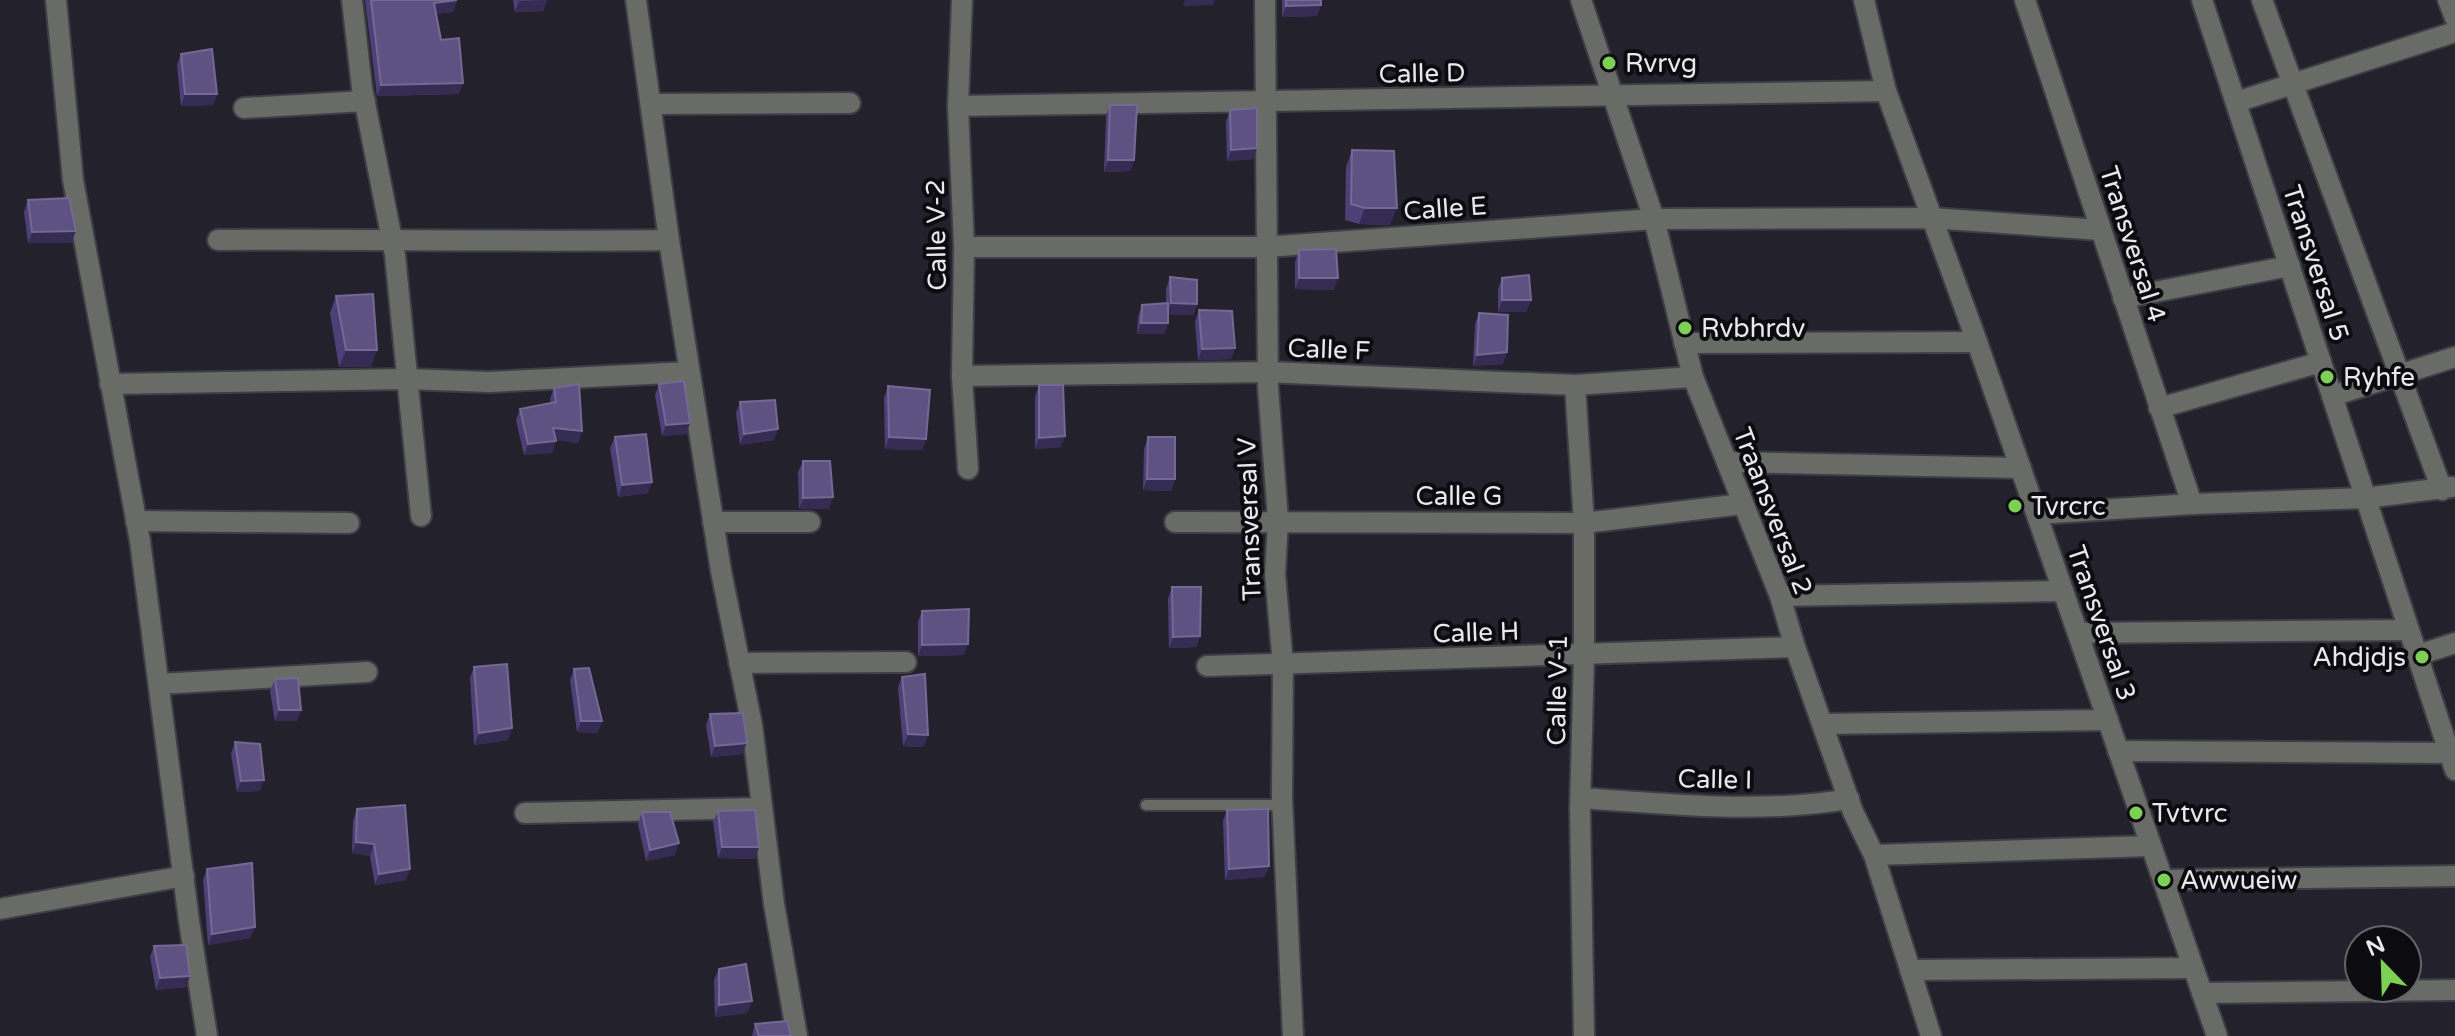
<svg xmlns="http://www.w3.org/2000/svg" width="2455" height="1036" font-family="'Varela Round',sans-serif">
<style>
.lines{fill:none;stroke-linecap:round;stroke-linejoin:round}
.lane-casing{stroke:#3f3e47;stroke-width:14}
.street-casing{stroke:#3f3e47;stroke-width:24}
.lane{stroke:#686b66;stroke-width:10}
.street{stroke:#686b66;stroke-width:20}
.wall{fill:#4d4076}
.shaded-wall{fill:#352c53}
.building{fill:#5e5283;stroke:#736994;stroke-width:2}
.poi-dot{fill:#7cd155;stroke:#0c0c10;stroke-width:3}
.labels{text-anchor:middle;stroke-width:8;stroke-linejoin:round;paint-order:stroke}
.poi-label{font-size:26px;fill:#e9e8ef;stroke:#0c0c10;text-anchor:start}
.street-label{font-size:26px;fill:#e9e8ef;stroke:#0c0c10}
</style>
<rect width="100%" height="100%" fill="#23222c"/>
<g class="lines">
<defs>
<polyline id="lane" points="1146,805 1283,805"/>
<g id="street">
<polyline points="56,0 73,180 140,541 189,921 207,1036"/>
<polyline points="352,0 362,88 395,255 421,516"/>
<polyline points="636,0 669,240 721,571 752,725 774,904 797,1036"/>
<polyline points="962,0 958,106 964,247 962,376 968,469"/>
<polyline points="1265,0 1268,387 1278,520 1275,574 1283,665 1282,798 1293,1036"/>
<polyline points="1581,0 1654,219 1693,377 1780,596 1795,647 1853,812 1874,855 1931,1036"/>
<polyline points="1864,0 1886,91 1977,342 2217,1036"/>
<polyline points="2025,0 2192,504"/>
<polyline points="2202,0 2455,770"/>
<polyline points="2262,0 2442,490"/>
<polyline points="2448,0 2455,18"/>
<polyline points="2236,102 2455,32"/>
<polyline points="651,104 850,103"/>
<polyline points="958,106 1886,91"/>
<polyline points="244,108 365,101"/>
<path d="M218 240C368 239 518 242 669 240"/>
<polyline points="964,247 1265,247 1654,219 1931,218 2101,230"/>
<polyline points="2123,298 2290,266"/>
<polyline points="1684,343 1977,342"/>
<polyline points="962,376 1267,372 1575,385 1693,377"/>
<polyline points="110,384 407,379 489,382 689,372"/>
<polyline points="1575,385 1584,523 1584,654 1580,809 1584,1036"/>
<polyline points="2332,396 2455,357"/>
<polyline points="2159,408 2321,362"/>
<polyline points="1727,462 2021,468"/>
<polyline points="2037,514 2192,504 2366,498 2451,487"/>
<polyline points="136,521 349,523"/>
<polyline points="713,522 810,522"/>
<polyline points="1175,522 1584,523 1742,504"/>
<polyline points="1780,596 2063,591"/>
<polyline points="2078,633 2409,630"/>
<polyline points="2418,655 2455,643"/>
<polyline points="739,663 906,662"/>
<polyline points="1207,666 1795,647"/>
<polyline points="159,684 367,672"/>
<polyline points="1823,724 2108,720"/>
<polyline points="2118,751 2449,753"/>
<path d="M1581 798C1669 804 1761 814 1849 799"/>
<polyline points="525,813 762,808"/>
<polyline points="1874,855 2151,846"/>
<polyline points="2163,880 2455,876"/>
<polyline points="0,909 184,876"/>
<polyline points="1910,970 2193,968"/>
<polyline points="2202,993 2455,990"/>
</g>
</defs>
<use href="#lane" class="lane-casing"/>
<use href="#street" class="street-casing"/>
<use href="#lane" class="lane"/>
<use href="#street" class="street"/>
</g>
<g class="wall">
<polygon points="365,0 457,0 453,12 436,14 441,40 459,94 377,96"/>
<polygon points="513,0 547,0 543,11 515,12"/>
<polygon points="1282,0 1321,0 1321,5 1317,16 1282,17"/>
<polygon points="181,54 217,94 213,105 181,106 177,65"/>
<polygon points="1110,105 1134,160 1130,171 1104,172 1106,117"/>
<polygon points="1230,110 1257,148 1253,159 1227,161 1226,121"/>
<polygon points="1352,150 1390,225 1359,224 1345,220 1346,167"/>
<polygon points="28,200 76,231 71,243 28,243 24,212"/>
<polygon points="1299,250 1334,290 1295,289 1295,262"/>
<polygon points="1170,277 1197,304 1193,315 1168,315 1168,323 1164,334 1137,334 1138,317 1142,305 1166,303 1166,289"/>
<polygon points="1502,278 1531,300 1526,312 1498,312 1498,289"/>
<polygon points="336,296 371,367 339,367 330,313"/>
<polygon points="1199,310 1235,348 1231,359 1198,360 1195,322"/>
<polygon points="1479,313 1503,364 1473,366 1475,324"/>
<polygon points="659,384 690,423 686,434 662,436 655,395"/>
<polygon points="1039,385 1061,447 1035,449 1035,397"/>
<polygon points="888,386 926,439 922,450 885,449 884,398"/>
<polygon points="554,388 582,431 578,443 556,440 552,453 524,455 516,420 520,409 551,403 550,399"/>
<polygon points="740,402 774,440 740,445 736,413"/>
<polygon points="615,437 648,493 618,497 610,448"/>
<polygon points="1148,437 1175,479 1171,491 1143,490 1144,449"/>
<polygon points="803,461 829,509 799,509 798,472"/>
<polygon points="1172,587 1200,636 1196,647 1169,648 1168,599"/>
<polygon points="922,611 964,655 918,656 918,622"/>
<polygon points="474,667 508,740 474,745 470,678"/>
<polygon points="574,669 602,721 597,733 577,732 570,680"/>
<polygon points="902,677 924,747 903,746 898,688"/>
<polygon points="275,679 301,710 297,721 275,721 270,691"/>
<polygon points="710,714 742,754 711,757 706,725"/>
<polygon points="235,742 260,791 237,792 231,754"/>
<polygon points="357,809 406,880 375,885 370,856 352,853 353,821"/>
<polygon points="1227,810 1269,866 1264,877 1225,880 1223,821"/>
<polygon points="718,811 755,859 718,858 713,822"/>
<polygon points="642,812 675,855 646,861 638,824"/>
<polygon points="207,869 255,927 250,938 208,945 203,880"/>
<polygon points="154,946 190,976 186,987 156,990 150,957"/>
<polygon points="719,969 752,1001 747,1013 715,1017 714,980"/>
<polygon points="755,1024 791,1036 752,1036"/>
</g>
<g class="shaded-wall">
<polygon points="547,0 543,11 515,12 519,1"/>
<polygon points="1185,0 1215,0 1213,5 1183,6"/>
<polygon points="457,1 453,12 430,15 434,3"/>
<polygon points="1321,5 1317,16 1282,17 1286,6"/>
<polygon points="463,83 459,94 377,96 381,85"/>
<polygon points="185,94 217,94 213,105 181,106"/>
<polygon points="1257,148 1253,159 1227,161 1231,150"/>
<polygon points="1108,160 1134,160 1130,171 1104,172"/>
<polygon points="1365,208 1397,208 1390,225 1359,224"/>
<polygon points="76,231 71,243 28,243 32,232"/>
<polygon points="1299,278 1338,278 1334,290 1295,289"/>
<polygon points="1502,300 1531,300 1526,312 1498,312"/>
<polygon points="1171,303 1197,304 1193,315 1166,315"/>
<polygon points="1141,323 1168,323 1164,334 1137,334"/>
<polygon points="1235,348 1231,359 1198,360 1202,349"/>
<polygon points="346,350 377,350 371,367 339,367"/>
<polygon points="1507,352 1503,364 1473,366 1477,355"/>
<polygon points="690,423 686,434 662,436 666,425"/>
<polygon points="553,428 582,431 578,443 549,439"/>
<polygon points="778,429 774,440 740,445 744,434"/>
<polygon points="1065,436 1061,447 1035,449 1039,438"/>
<polygon points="889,437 926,439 922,450 885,449"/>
<polygon points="556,441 552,453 524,455 528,444"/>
<polygon points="1147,479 1175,479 1171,491 1143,490"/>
<polygon points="652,482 648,493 618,497 622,485"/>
<polygon points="833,497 829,509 799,509 803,498"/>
<polygon points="1200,636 1196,647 1169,648 1173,637"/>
<polygon points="968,644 964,655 918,656 922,645"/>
<polygon points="279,710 301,710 297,721 275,721"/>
<polygon points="581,721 602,721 597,733 577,732"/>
<polygon points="512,728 508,740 474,745 479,733"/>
<polygon points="908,734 928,735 924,747 903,746"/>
<polygon points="747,743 742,754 711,757 715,746"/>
<polygon points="264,780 260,791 237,792 241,781"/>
<polygon points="356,842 374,844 370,856 352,853"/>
<polygon points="679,843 675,855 646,861 650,850"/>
<polygon points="722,847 759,847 755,859 718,858"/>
<polygon points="1269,866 1264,877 1225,880 1229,869"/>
<polygon points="410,869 406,880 375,885 379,874"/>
<polygon points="255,927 250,938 208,945 212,934"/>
<polygon points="190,976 186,987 156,990 160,978"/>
<polygon points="752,1001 747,1013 715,1017 719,1005"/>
</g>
<g class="building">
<polygon points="371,0 457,0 434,3 441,40 459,38 463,83 381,85"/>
<polygon points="1286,0 1321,0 1321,5 1286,6"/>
<polygon points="212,49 217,94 185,94 181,54"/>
<polygon points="1110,105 1137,105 1134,160 1108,160"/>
<polygon points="1257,108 1257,148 1231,150 1230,110"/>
<polygon points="1352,150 1394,151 1397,208 1365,208 1351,204"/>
<polygon points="69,198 76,231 32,232 28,200"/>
<polygon points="1336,249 1338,278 1299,278 1299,250"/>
<polygon points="1529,275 1531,300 1502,300 1502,278"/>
<polygon points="1170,277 1197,280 1197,304 1171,303"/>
<polygon points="373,294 377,350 346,350 336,296"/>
<polygon points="1168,303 1168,323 1141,323 1142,305"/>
<polygon points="1199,310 1232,311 1235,348 1202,349"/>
<polygon points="1479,313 1508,315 1507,352 1477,355"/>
<polygon points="684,381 690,423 666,425 659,384"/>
<polygon points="579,384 582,431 553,428 556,441 528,444 520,409 556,402 554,388"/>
<polygon points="1039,385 1063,385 1065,436 1039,438"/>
<polygon points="888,386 930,390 926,439 889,437"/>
<polygon points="775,400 778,429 744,434 740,402"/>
<polygon points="646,434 652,482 622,485 615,437"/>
<polygon points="1148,437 1175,437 1175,479 1147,479"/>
<polygon points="803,461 830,461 833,497 803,498"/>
<polygon points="1172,587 1201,587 1200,636 1173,637"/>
<polygon points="969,609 968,644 922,645 922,611"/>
<polygon points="507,664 512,728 479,733 474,667"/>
<polygon points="589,668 602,721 581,721 574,669"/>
<polygon points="925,674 928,735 908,734 902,677"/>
<polygon points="298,678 301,710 279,710 275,679"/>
<polygon points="743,713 747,743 715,746 710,714"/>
<polygon points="235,742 260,744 264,780 241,781"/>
<polygon points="405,805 410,869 379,874 374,844 356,842 357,809"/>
<polygon points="1268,809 1269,866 1229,869 1227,810"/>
<polygon points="755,810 759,847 722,847 718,811"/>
<polygon points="642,812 670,812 679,843 650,850"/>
<polygon points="252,863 255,927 212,934 207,869"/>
<polygon points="186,945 190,976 160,978 154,946"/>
<polygon points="746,964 752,1001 719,1005 719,969"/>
<polygon points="787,1021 791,1036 759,1036 755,1024"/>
</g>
<g class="poi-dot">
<circle cx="1609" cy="63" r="8"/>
<circle cx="1685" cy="328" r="8"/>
<circle cx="2327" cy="377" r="8"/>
<circle cx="2015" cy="506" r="8"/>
<circle cx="2422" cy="657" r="8"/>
<circle cx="2136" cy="813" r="8"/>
<circle cx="2164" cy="880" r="8"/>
</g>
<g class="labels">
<g class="poi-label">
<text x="1625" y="72">Rvrvg</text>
<text x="1701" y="337">Rvbhrdv</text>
<text x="2343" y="386">Ryhfe</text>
<text x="2031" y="515">Tvrcrc</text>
<text x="2406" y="666" text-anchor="end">Ahdjdjs</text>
<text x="2152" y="822">Tvtvrc</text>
<text x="2180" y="889">Awwueiw</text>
</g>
<g class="street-label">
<text transform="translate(1422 73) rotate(-1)" y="9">Calle D</text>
<text transform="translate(1445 208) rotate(-4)" y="9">Calle E</text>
<text transform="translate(936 235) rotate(-91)" y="9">Calle V-2</text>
<text transform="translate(2133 244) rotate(72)" y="9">Transversal 4</text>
<text transform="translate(2316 263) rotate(72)" y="9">Transversal 5</text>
<text transform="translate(1329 349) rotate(2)" y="9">Calle F</text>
<text x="1459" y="505">Calle G</text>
<text transform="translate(1773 511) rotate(69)" y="9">Traansversal 2</text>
<text transform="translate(1249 519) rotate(-92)" y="9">Transversal V</text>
<text transform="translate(2102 623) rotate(71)" y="9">Transversal 3</text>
<text transform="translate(1476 632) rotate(-2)" y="9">Calle H</text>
<text transform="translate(1557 690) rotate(-89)" y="9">Calle V-1</text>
<text transform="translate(1715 779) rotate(1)" y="9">Calle I</text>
</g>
</g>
<g transform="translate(2383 964) rotate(337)"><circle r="38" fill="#0c0c10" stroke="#646469" stroke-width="2"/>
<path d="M0-6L14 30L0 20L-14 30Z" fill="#7cd155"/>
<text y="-12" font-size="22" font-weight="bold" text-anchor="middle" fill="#e9e8ef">N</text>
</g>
</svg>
